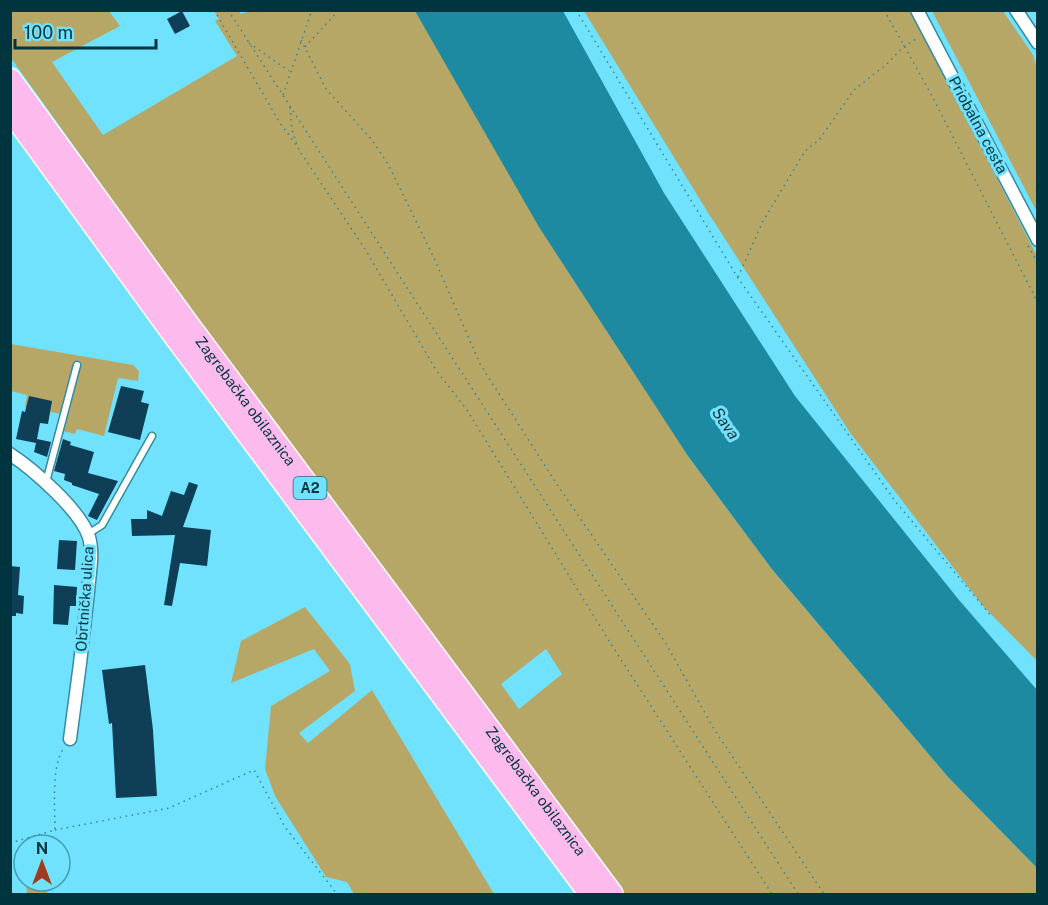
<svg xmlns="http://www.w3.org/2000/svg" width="1048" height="905" font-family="'Public Sans',sans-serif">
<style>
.green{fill:#b7a766;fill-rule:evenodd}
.water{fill:#1d8aa1}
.building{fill:#0f3f57}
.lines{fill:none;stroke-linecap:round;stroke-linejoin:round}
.service-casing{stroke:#348ca0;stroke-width:9}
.minor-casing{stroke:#348ca0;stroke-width:15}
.motorway-casing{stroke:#fff;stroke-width:24}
.path{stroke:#348496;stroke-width:1.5;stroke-dasharray:1.5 4.5;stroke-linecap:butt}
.service{stroke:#fff;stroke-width:6}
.minor{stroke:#fff;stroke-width:12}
.motorway{stroke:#fdbbed;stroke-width:21}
.labels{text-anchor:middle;stroke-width:6;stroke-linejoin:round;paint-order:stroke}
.shield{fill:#71e2fd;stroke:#226878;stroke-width:1.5}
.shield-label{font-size:14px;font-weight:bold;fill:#00343f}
.street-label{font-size:15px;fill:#00343f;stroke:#71e2fd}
.water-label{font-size:16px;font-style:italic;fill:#1a3137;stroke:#71e2fd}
</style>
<rect width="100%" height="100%" fill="#71e2fd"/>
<g class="green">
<path d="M254 10 415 11 688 456 771 568 948 777 1037 868V894H624L229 363 11 58 10 11H109L120 26 52 62 103 135 237 56 215 21 219 19 214 11H239L241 14ZM546 649 562 674 519 709 501 684Z"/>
<polygon points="584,11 910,11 1037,256 1037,661 982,605 851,434 707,211"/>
<polygon points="932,11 1003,11 1033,55 1038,71 1037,212"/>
<polygon points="11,344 133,365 139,371 138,381 118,378 104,436 77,429 75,434 59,430 61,414 25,407 27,395 11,391"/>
<polygon points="305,607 350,664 355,691 299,733 308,743 372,690 494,894 354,894 347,882 326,877 275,796 265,769 271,706 330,671 314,649 231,683 241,641"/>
<polygon points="26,881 44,881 48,894 27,894"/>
</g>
<polygon class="water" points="415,11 563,11 664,193 795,396 959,600 1037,690 1037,868 948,777 771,568 688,456 539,227"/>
<g class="building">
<polygon points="182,11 190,26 175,34 167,19"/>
<polygon points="121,386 144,391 141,402 149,404 140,440 108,432"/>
<polygon points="29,396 52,401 48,424 40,423 37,439 51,442 47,457 34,452 36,443 16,439 22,411 25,412"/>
<polygon points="63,439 71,442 70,445 94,452 88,473 118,481 97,520 88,516 99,494 72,485 72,483 64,480 65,474 54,471"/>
<polygon points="189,482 198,485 183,527 211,530 207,566 180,563 172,606 164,605 175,535 132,536 131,519 147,519 147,510 162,516 171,491 184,495"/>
<polygon points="59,540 77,541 75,570 57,569"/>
<polygon points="10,566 20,567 18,595 24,596 23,614 16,613 16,616 10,616"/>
<polygon points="54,585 77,587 76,606 70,606 68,625 53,624"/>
<polygon points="145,665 153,730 157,796 116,798 112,723 109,724 102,670"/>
</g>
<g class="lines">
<defs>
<g id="service">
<polyline points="46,482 77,365"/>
<polyline points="88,534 102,525 152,436"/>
</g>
<g id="minor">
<polyline points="917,10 1038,240"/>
<polyline points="1016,10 1038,43"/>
<path d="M10 454C34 470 80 510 89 537 94 554 89 575 88 592 83 641 77 690 70 739"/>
</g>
<g id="motorway">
<path id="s1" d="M10 79 188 324 612 894"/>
<polyline points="10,110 173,334 590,894"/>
</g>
</defs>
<use href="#service" class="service-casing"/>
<use href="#minor" class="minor-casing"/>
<use href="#motorway" class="motorway-casing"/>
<g class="path">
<polyline points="214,10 280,123 297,146"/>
<polyline points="228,10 798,894"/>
<polyline points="576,10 738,278 895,501 992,617"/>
<polyline points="884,10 931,94 1038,303"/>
<polyline points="301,40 326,89 372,140 388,164 434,258 480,364 556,483 665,642 714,729 824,894"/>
<polyline points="249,43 289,71"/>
<polyline points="305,47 339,10"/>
<polyline points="283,95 312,10"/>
<polyline points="290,107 292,130 299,150 365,249 436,370 467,410 611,644 772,894"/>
<polyline points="1028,246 1038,263"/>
<polyline points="738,277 763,221 805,151 819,140 854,90 888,63 904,46 918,38"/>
<polyline points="55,830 169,808 254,770 285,827 337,894"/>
<path d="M10 843 55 830C55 808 51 765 64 748"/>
</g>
<use href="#service" class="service"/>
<use href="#minor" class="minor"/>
<use href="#motorway" class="motorway"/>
</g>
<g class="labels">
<rect class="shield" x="293.5" y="477" width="33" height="22" rx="4.5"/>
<g class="shield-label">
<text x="310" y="493">A2</text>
</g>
<g class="street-label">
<text transform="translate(978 125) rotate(62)" y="5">Priobalna cesta</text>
<text dy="5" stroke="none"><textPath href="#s1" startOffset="399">Zagrebačka obilaznica</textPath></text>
<text transform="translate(85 599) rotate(-86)" y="5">Obrtnička ulica</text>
<text dy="5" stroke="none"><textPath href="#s1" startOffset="885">Zagrebačka obilaznica</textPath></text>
</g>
<g class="water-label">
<text transform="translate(726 423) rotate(55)" y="6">Sava</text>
</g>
</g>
<rect width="1048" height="905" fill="none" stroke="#00343f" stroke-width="24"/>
<g transform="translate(42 863)"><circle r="28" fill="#71e2fd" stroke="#449cb1" stroke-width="1.5"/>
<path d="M0-4.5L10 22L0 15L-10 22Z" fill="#a23a1e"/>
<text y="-9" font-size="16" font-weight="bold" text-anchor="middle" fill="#00343f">N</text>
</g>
<path d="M15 39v9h141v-9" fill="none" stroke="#00343f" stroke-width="3"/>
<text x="24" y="39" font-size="18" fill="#00343f" stroke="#71e2fd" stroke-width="4.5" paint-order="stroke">100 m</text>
</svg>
